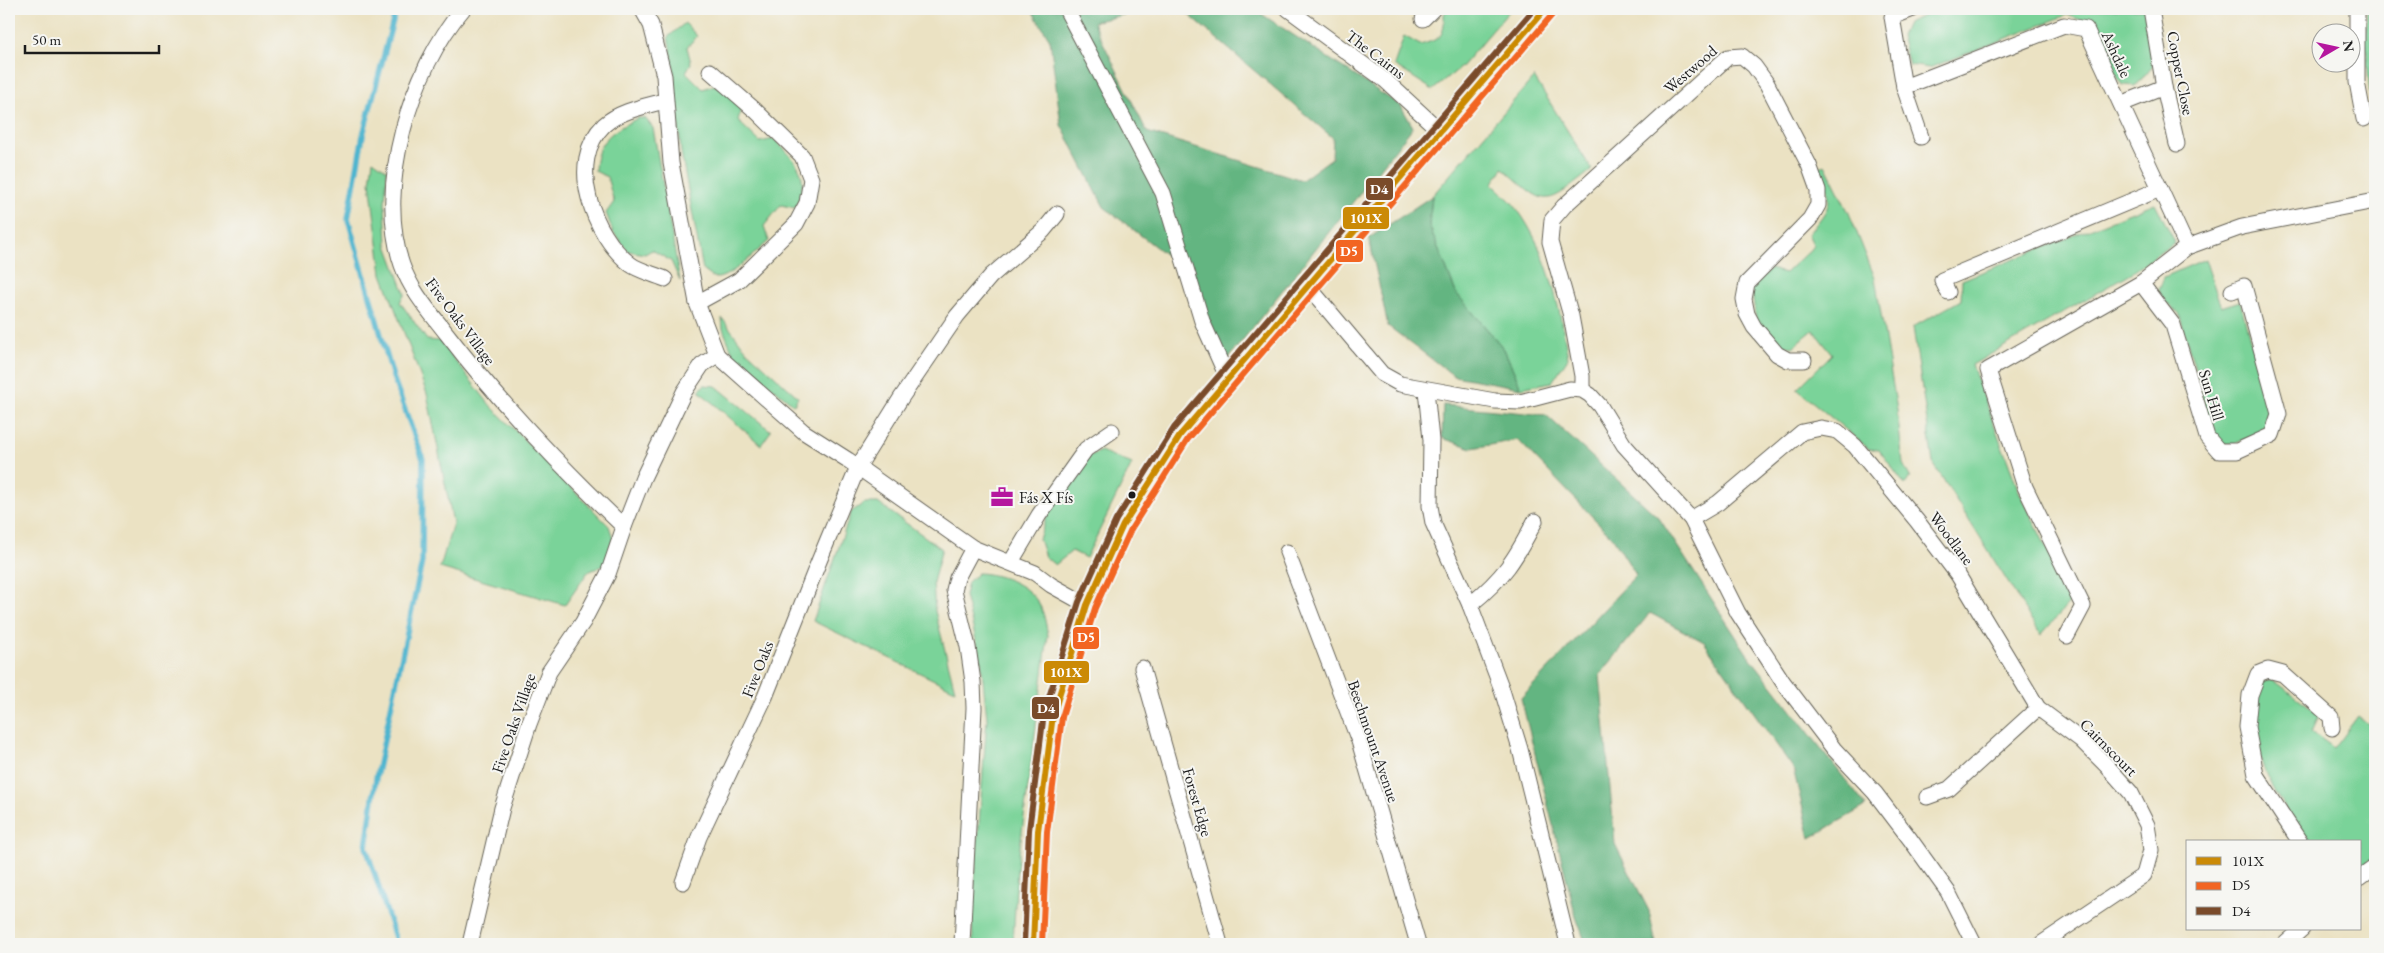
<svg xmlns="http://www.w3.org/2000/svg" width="2384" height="953" font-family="'EB Garamond',serif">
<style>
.green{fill:#7ad399;stroke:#4b785a}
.forest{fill:#63b581;stroke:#40684e}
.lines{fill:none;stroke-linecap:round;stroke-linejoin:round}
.stream{stroke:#50b5cf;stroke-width:5.5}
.street-casing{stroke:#646156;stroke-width:17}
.secondary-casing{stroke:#646156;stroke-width:23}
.street{stroke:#fff;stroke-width:15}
.secondary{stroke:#fce6c4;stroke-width:21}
.bus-1-casing{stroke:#f6f6f2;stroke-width:10}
.bus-2-casing{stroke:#f6f6f2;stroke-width:10}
.bus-3-casing{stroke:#f6f6f2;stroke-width:10}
.bus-1{stroke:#cb8a06;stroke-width:6}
.bus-2{stroke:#f26522;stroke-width:6}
.bus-3{stroke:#7a4b2a;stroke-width:6}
.bus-dot{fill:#1c1c1c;stroke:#f6f6f2;stroke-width:2}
.labels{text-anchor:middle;stroke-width:4;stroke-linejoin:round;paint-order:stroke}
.street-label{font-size:16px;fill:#1c1c1c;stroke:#f6f6f2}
.poi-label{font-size:16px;fill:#1c1c1c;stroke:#f6f6f2;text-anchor:start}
.line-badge{stroke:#f6f6f2;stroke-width:2}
.badge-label{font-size:14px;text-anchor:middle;font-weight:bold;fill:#fff}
</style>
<rect width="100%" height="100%" fill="#f6f6f2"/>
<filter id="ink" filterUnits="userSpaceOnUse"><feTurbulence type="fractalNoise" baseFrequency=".02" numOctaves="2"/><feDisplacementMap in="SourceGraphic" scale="10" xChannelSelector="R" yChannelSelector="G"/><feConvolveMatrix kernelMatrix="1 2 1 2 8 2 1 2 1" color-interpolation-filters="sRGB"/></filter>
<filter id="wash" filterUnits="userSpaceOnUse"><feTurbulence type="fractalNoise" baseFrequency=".0096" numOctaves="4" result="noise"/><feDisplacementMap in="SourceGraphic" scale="20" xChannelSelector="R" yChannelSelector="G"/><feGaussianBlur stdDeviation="1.12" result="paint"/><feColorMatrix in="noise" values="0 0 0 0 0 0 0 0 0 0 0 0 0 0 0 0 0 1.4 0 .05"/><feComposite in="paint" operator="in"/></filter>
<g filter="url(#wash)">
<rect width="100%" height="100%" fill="#ebe2c3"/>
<g class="green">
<path d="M1448 9H1511L1461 67 1433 90 1394 65 1404 36 1420 45C1441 39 1445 36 1444 14Z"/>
<polygon points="1940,9 2145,9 2153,65 2136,86 2122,85 2089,23 2067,15 1929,68 1909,65 1901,36 1907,23"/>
<polygon points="2367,9 2375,9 2375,98 2370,97 2365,36"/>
<path d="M685 23 697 36 687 47 691 63 686 72 703 89 714 85 726 89 741 107 738 121 760 142 774 139C797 162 812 174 795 208L781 205 764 226 769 241C758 250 729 279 716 278 711 277 707 273 703 270L681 152 673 64 668 37Z"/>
<path d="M1534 77 1592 170C1544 207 1548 209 1503 168L1492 184C1501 192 1511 200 1517 209 1548 251 1560 308 1568 358L1552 382 1521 388 1504 349 1456 293 1429 225 1432 196Z"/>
<path d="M638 118H645L653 128 680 281 671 261 652 250 645 254 628 251 613 232 606 213 614 202 607 177 595 171C596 140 612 131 638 118Z"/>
<polygon points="373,160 387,170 385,204 387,245 405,294 400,302 427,340 440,341 490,405 609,526 613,538 605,565 588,572 565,605 440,568 453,523 427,394 382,274 370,182"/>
<path d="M1825 165 1849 213 1875 278 1897 410 1903 464 1910 477 1905 485 1879 450 1869 449 1797 389 1832 354 1813 330 1793 347 1778 344 1756 320 1751 287 1770 269 1785 273 1814 246 1808 234C1832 205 1835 203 1818 167Z"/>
<polygon points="2155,203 2175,242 2133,272 1972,365 2018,489 2072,600 2041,635 1933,463 1913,327 1961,300 1962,280"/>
<polygon points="2205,259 2221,307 2240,301 2270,415 2265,431 2236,443 2223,444 2213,432 2179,313 2163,300 2159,290 2164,277"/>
<polygon points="722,318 746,350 798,397 794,405 734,356 723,329"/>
<polygon points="704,385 716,386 771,431 761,445 699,391"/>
<polygon points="1101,451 1132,464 1086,558 1072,551 1055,565 1045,557 1039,539 1046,518 1089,456"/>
<polygon points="864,503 878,503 942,549 933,582 935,611 955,690 813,621 851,512"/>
<path d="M978 573C1001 574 1031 585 1041 608 1045 616 1046 627 1048 635L1017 870 1013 944H973L972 916 987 719 981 660 965 596 968 582Z"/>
<path d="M2272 679 2320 714 2312 732 2334 748 2358 716 2375 729V856L2360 867V842H2308C2280 802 2254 770 2256 719 2257 704 2257 694 2263 681Z"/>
</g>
<g class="forest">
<polygon points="1031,9 1148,9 1093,22 1147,132 1302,180 1332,158 1333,138 1182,9 1254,9 1401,106 1413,127 1222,366 1174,261 1104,207 1061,125 1050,40"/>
<polygon points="1432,196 1429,225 1456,293 1504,349 1521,388 1454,376 1388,326 1369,238"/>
<polygon points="1443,405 1546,415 1659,518 1746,652 1866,806 1810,838 1793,768 1704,642 1650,613 1600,675 1615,844 1649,911 1656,944 1586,944 1576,917 1521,698 1636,575 1613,538 1518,440 1472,448 1442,438"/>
</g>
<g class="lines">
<polyline class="stream" points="396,9 363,135 348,219 393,377 423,459 422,562 376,778 366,847 397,944"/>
</g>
</g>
<g filter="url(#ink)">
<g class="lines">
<defs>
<g id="street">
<path d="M463 9C411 69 375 187 402 265 411 291 430 312 447 334 500 403 561 467 624 527"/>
<polyline points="642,9 651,25 664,76 671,163 697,303 717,355"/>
<polyline points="1066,9 1163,193 1202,321 1228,379"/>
<polyline points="1288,9 1386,81 1440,131"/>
<polyline points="1913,9 1892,17 1904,87 2064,25 2086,29 2187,247"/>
<polyline points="2151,9 2164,87 2177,144"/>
<polyline points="2357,9 2357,82 2364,119"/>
<polyline points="1423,19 1433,9"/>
<polyline points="1904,87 1921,137"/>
<path d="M664 101C646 106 619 111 604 125 566 162 593 235 630 264 639 271 654 274 665 279"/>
<polyline points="2121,104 2164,87"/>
<polyline points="2141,283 2173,325 2207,437 2219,451 2237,451 2272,435 2279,414 2244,286 2232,291"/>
<polyline points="1308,286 1382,374 1400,384 1495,401 1520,402 1570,389 1582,390 1590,395 1600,406 1624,445 1691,519 1738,613 1783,682 1834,749 1875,793 1910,839 1948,892 1974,944"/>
<polyline points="1948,292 1942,280 2160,189"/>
<polyline points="697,303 739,280 796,224 807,203 811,179 802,156 756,111 710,71"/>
<polyline points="1426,390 1431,440 1430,506 1433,523 1470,605 1501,687 1520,749 1568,944"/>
<polyline points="1582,390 1582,376 1571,316 1550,242 1552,220 1564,206 1728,57 1742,56 1754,66 1767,84 1809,165 1818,190 1818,205 1810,219 1747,283 1744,299 1747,314 1754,327 1777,354 1788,360 1804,360"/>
<polyline points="1691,519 1718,503 1802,432 1821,428 1837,431 1855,446 1917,521 1958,575 2038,708 2081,740 2107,766 2131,793 2147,825 2151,850 2144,875 2041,944"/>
<polyline points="1287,552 1359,741 1418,944"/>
<polyline points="1011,562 1039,515 1086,449 1112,431"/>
<path d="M1470 605C1504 577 1515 560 1535 521"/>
<polyline points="2067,636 2083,606 2025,487 1988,370 2141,283 2187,247 2242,227 2375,201"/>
<polyline points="1142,668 1220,944"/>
<polyline points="1927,797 1949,789 2038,708"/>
<polyline points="2300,842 2256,775 2247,727 2250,695 2258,674 2268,670 2283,674 2331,717 2332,728"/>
<polyline points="2360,878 2375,867"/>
<polyline points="683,882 699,837 765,697 819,561 858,467 901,398 957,316 991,276 1043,231 1057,214"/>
<polyline points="470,944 502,808 529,724 549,672 583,622 608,574 624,527 643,478 684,392 702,365 717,355 804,432 848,460 973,548 1035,573 1051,585 1087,605"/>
<polyline points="962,944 974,708 973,682 968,647 954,590 957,578 973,548"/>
<polyline points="2285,944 2302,929"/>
</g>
<polyline id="secondary" points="1033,944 1038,831 1053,715 1087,605 1123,525 1181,434 1545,9"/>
</defs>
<use href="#street" class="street-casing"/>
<use href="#secondary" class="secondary-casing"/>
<use href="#street" class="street"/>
<use href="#secondary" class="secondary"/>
<defs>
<polyline id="bus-1" points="1033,944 1038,831 1053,715 1087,605 1123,525 1181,434 1545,9"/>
<polyline id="bus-2" points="1042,944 1047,832 1062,717 1095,608 1131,529 1188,439 1552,15"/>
<polyline id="bus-3" points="1024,944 1029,830 1044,713 1079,602 1116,520 1174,428 1534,9"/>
</defs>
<use href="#bus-1" class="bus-1-casing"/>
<use href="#bus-2" class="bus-2-casing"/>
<use href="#bus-3" class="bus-3-casing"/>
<use href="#bus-1" class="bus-1"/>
<use href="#bus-2" class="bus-2"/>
<use href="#bus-3" class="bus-3"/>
</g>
</g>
<defs>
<symbol id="office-bare" viewBox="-9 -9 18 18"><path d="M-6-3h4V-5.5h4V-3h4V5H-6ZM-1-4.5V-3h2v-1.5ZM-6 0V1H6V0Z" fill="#b5179e" stroke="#f6f6f2" stroke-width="2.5" paint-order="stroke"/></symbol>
</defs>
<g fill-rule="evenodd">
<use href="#office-bare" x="986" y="481" width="32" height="32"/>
</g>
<circle class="bus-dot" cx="1132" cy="495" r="4.5"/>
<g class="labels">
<g class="street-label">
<text transform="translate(1376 54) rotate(37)" y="6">The Cairns</text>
<text transform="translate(2117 54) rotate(65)" y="6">Ashdale</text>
<text transform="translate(1690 69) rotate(-41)" y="6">Westwood</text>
<text transform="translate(2181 73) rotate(79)" y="6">Copper Close</text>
<text transform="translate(461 321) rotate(53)" y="6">Five Oaks Village</text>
<text transform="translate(2212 395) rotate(73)" y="6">Sun Hill</text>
<text transform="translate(1952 538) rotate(53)" y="6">Woodlane</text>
<text transform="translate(757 669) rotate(-68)" y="6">Five Oaks</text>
<text transform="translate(513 723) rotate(-71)" y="6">Five Oaks Village</text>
<text transform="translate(1374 741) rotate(71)" y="6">Beechmount Avenue</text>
<text transform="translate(2109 747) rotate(45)" y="6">Cairnscourt</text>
<text transform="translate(1198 802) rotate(74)" y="6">Forest Edge</text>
</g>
<g class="poi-label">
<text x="1019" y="503">Fás X Fís</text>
</g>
</g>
<g class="line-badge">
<rect x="1365" y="177" width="29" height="24" rx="5" fill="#7a4b2a"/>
<rect x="1342" y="206" width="48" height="24" rx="5" fill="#cb8a06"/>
<rect x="1335" y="239" width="29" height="24" rx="5" fill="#f26522"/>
<rect x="1072" y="626" width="28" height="24" rx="5" fill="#f26522"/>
<rect x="1043" y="660" width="47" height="24" rx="5" fill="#cb8a06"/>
<rect x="1031" y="696" width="29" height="24" rx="5" fill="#7a4b2a"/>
</g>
<g class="badge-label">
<text x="1379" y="194">D4</text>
<text x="1366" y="223">101X</text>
<text x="1349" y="256">D5</text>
<text x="1086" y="642">D5</text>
<text x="1066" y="677">101X</text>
<text x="1046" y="713">D4</text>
</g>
<rect width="2384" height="953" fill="none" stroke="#f6f6f2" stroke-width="30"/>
<rect x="2186" y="840" width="175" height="90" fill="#f6f6f2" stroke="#9f9f9c"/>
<rect x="2196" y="857" width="25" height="8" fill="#cb8a06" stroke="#9f9f9c"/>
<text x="2232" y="866" font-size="15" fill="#1c1c1c">101X</text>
<rect x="2196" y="882" width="25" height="8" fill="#f26522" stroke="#9f9f9c"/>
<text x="2232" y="890" font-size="15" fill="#1c1c1c">D5</text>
<rect x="2196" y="907" width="25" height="8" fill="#7a4b2a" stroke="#9f9f9c"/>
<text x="2232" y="916" font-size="15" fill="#1c1c1c">D4</text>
<g transform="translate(2336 48) rotate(81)"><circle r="24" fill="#f6f6f2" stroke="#9f9f9c"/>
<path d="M0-4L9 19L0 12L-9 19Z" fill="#b5179e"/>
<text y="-8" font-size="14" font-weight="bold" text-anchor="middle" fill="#1c1c1c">N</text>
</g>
<path d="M25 45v8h134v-8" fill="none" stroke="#1c1c1c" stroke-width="2.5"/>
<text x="32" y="45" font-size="15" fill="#1c1c1c" stroke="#f6f6f2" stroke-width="4" paint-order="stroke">50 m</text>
</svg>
